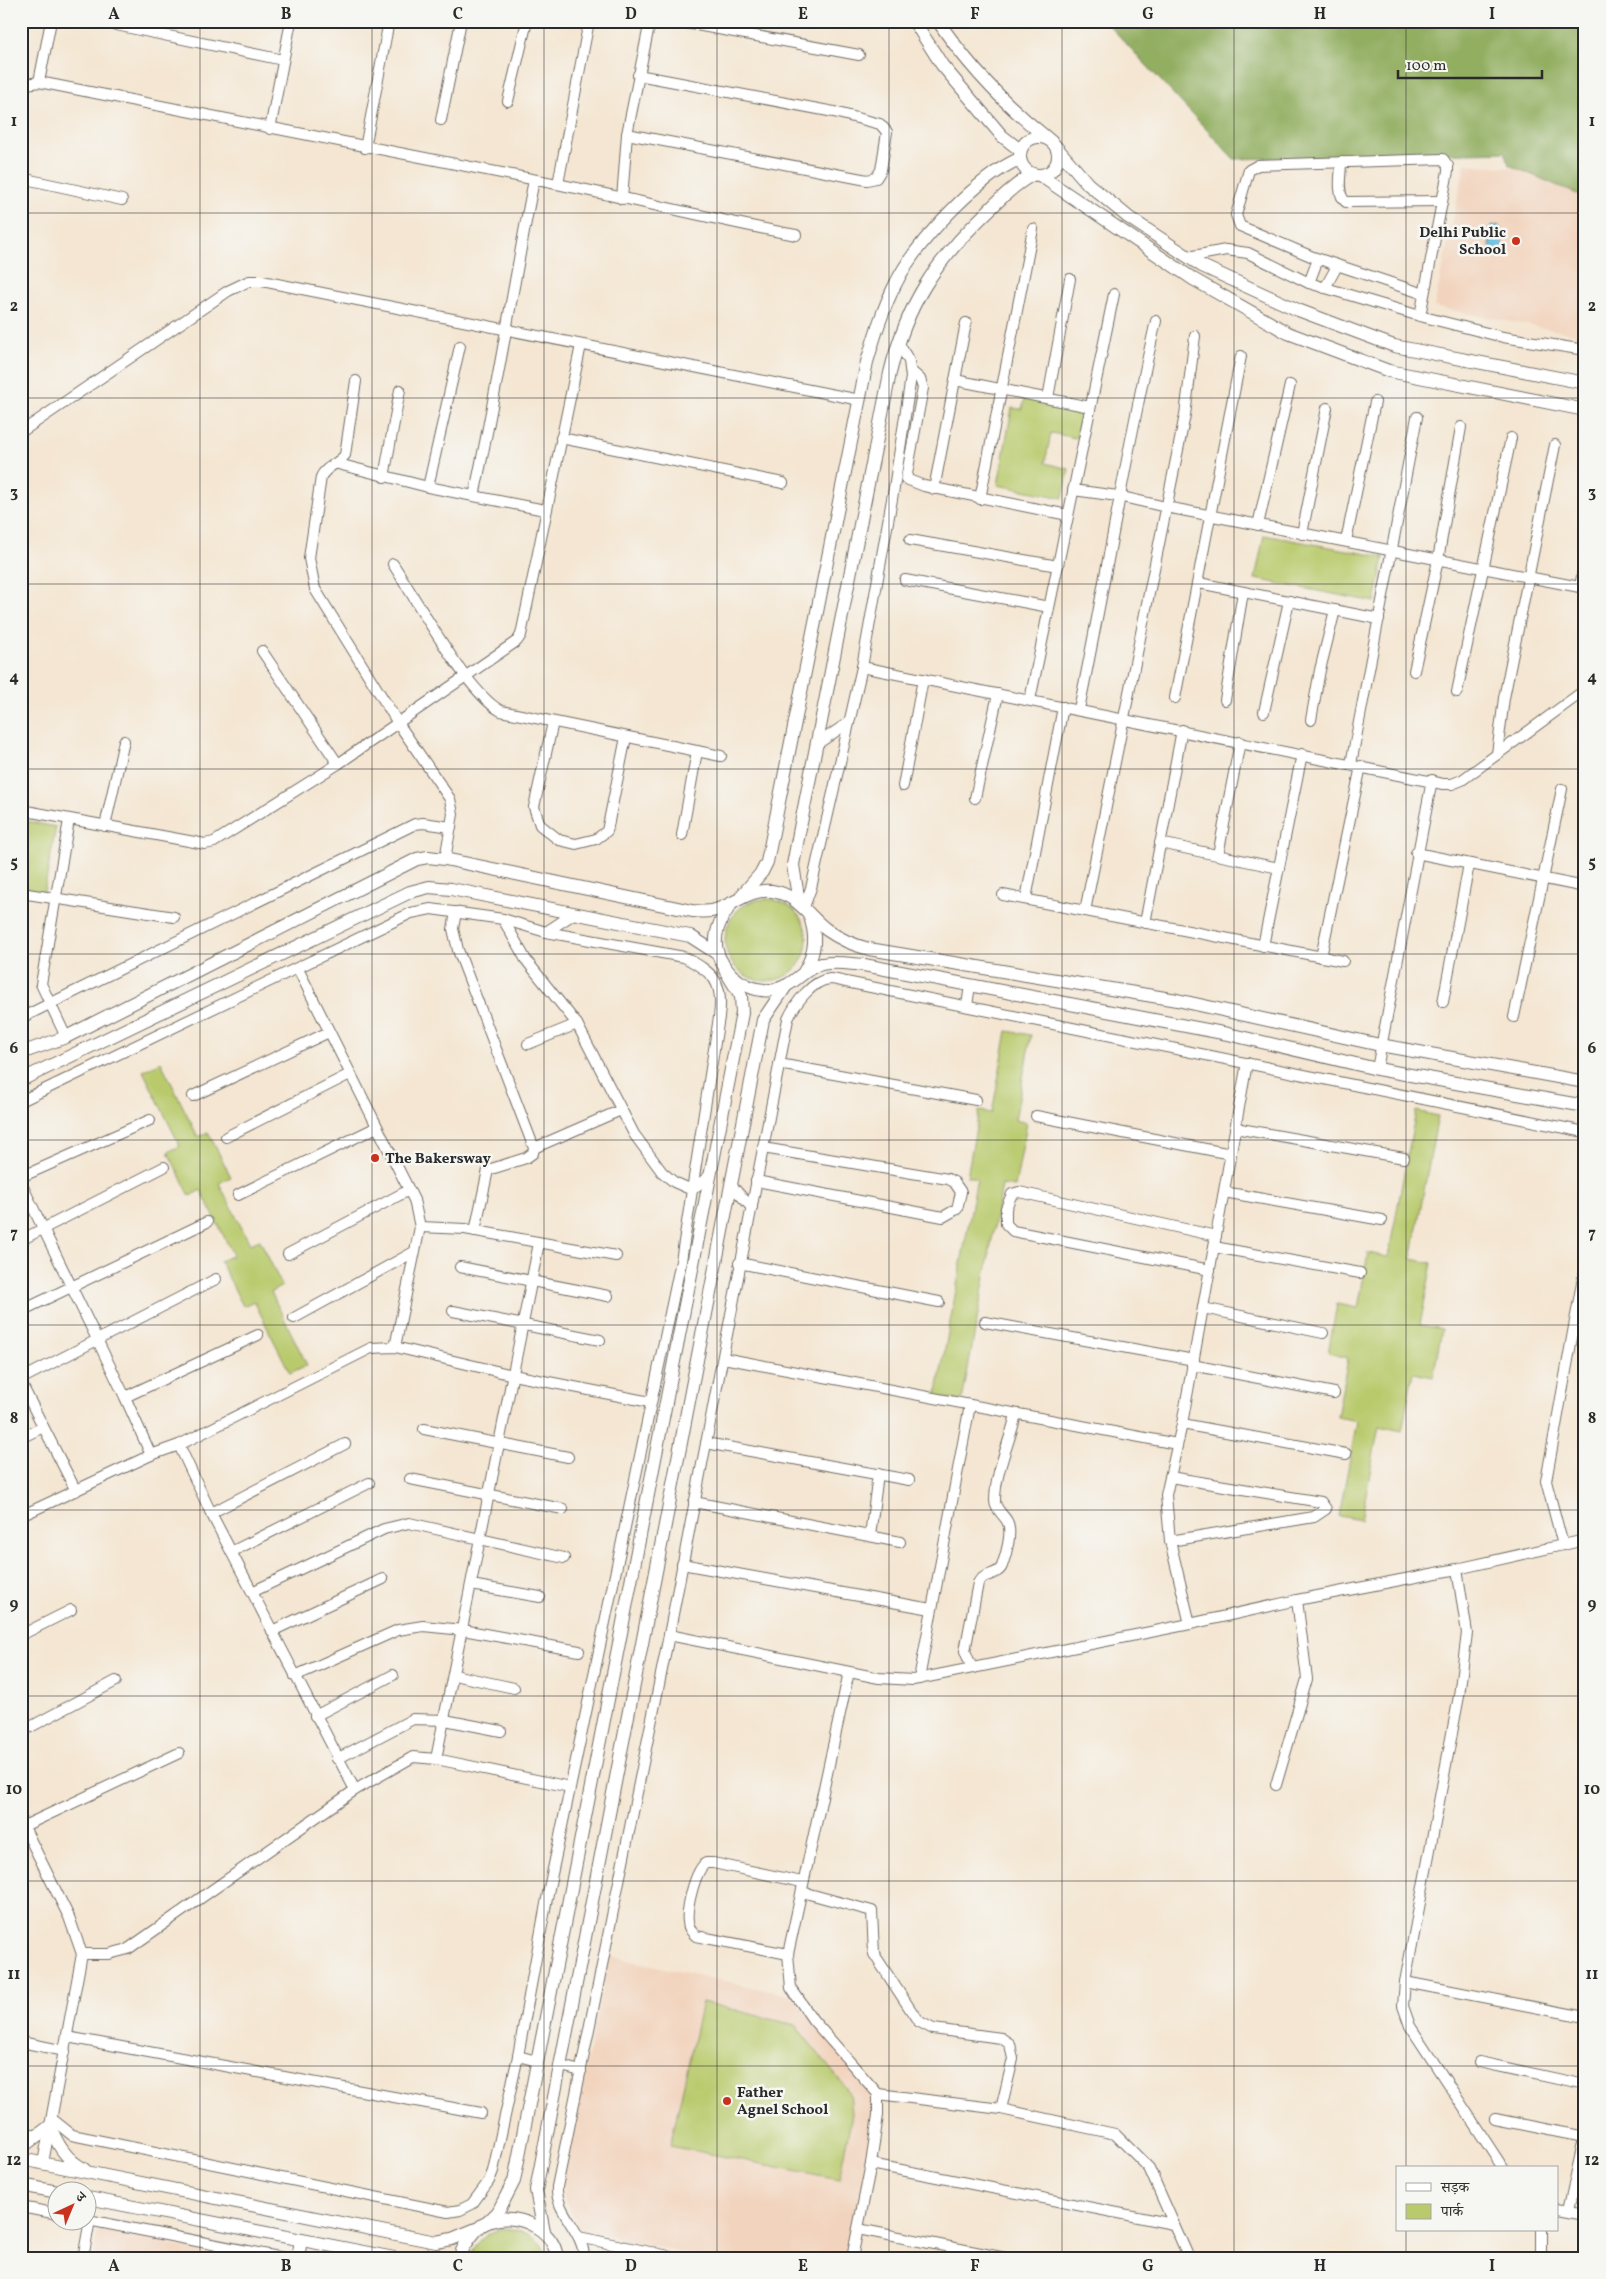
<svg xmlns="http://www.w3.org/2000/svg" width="1606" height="2279" font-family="Vollkorn,'Noto Serif Devanagari',serif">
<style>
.built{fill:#f2d4be}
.green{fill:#b9ca6d;stroke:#727a4c}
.forest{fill:#92ae60;stroke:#5e6c46}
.water{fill:#5dbadb;stroke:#447283}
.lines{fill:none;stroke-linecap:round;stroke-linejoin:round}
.minor-casing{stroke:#716c65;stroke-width:12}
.tertiary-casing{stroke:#716c65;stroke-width:14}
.minor{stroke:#fff;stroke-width:10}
.tertiary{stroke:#fff;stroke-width:12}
.grid{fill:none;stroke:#2b2b2b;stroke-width:1;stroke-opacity:0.55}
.poi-dot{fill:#c8321e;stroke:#f6f6f2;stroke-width:2}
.labels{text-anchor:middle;stroke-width:5;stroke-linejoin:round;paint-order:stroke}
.poi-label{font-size:15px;font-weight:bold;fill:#2b2b2b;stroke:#f6f6f2;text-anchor:start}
.neatline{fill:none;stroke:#2b2b2b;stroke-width:2}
.grid-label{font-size:16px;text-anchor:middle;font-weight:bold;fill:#2b2b2b}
</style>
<rect width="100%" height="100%" fill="#f6f6f2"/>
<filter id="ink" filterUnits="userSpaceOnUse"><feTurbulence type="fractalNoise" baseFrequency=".02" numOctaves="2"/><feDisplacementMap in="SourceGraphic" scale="10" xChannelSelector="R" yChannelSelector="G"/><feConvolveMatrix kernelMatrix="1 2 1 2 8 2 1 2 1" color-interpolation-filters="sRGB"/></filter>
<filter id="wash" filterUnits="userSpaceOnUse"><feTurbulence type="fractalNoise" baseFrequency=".0096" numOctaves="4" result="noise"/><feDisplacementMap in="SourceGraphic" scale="20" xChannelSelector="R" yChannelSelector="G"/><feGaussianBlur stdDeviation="1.12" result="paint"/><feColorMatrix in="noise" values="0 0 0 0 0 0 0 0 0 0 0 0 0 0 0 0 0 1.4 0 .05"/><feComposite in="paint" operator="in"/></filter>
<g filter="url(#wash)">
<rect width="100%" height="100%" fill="#f4e6d2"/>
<g class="built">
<polygon points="1465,164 1585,174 1585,336 1434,307"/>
<polygon points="609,1956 793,1996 874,2094 875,2107 871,2142 847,2258 708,2258 622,2240 579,2228 564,2198 563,2175"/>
<polygon points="98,2230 237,2258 93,2258"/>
</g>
<g class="green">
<polygon points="1025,396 1083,407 1076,438 1051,433 1045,463 1069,469 1063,498 998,485 1012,408 1022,409"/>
<polygon points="1264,535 1384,557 1375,602 1255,579"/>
<polygon points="21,820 56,827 44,892 21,887"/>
<circle cx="766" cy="940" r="41"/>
<polygon points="1007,1031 1031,1035 1015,1120 1027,1123 1015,1187 1002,1185 962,1401 936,1397 977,1178 967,1176 979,1111 992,1113"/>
<polygon points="161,1062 198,1137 208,1132 231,1177 219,1183 250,1244 260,1240 282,1286 271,1292 307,1365 290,1373 254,1301 243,1306 220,1261 233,1255 201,1190 190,1196 168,1152 180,1146 143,1071"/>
<polygon points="1416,1111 1438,1116 1411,1259 1432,1263 1420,1325 1442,1329 1433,1377 1413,1373 1402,1431 1379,1426 1361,1520 1339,1516 1357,1421 1337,1417 1348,1358 1328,1353 1337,1304 1358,1308 1368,1253 1388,1257"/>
<polygon points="702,2002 795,2025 850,2093 852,2114 839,2179 670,2146"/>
<path d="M501 2228C521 2229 542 2235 547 2258H469C477 2241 484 2235 501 2228Z"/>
</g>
<polygon class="forest" points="1105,21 1585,21 1585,193 1577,194 1509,165 1505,152 1234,159"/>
<polygon class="water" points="1498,225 1502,232 1503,248 1495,252 1491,249 1488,233 1490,227"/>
</g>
<g filter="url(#ink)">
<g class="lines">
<defs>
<g id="minor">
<polyline points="97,21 283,60"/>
<polyline points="675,21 859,55"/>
<polyline points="39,82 51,21"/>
<path d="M21 85 39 82C212 117 385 150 557 184 637 200 716 220 796 235"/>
<polyline points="508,101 527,21"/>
<polyline points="441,120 461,21"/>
<polyline points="270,129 291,21"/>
<polyline points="627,134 867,180 876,178 881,170 887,132 880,124 834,112 638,75"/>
<polyline points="365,148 389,21"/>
<path d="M1341 162C1341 174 1336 195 1346 202L1442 201"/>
<polyline points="21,178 122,200"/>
<polyline points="558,184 589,21"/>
<polyline points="622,199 627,134 650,21"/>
<polyline points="1188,257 1226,250 1248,253 1309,283 1420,316 1503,337 1585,350"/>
<polyline points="1309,283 1318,259"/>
<polyline points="1325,288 1337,266"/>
<path d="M1420 316C1429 268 1439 219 1448 171V166L1443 159 1258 165 1249 170 1236 215 1240 226 1313 257 1424 294"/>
<polyline points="911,371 920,379 923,388 906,479 924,486 1068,515"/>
<polyline points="955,380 1090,407"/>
<path d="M356 381 345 455C338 464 325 467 321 477L309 558 315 589 398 723 450 799 453 814 445 859"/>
<polyline points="1048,398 1070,279"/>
<polyline points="21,432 228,291 249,281 262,281 860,400"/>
<polyline points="561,438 783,483"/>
<polyline points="338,464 428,487 545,510"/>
<polyline points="384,477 400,390"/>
<polyline points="428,487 460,346"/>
<polyline points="934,489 966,323"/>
<polyline points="1073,490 1118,496 1166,507 1585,588"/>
<path d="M474 496C497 391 513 285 534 180"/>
<polyline points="980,499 1033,229"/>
<polyline points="1258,525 1290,385"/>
<polyline points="1302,534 1327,408"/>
<polyline points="910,540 1058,566"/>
<polyline points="1346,541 1375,402"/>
<path d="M393 564C416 599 467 693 501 711L721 756"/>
<polyline points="905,580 1049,607"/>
<polyline points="1199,583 1379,619"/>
<polyline points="1580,587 1585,560"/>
<polyline points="262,651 338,764"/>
<polyline points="862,667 1443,784 1452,784 1462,780 1585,690"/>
<polyline points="1414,671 1438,560 1461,427"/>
<polyline points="1457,692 1511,438"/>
<polyline points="1175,698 1241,356"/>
<polyline points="1030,700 1114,294"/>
<polyline points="1225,700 1243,592"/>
<path d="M1079 709C1106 580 1126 450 1156 321"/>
<polyline points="1264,712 1289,601"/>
<polyline points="1311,720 1320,670 1335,610"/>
<polyline points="553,722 534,807 540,825 559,840 576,844 596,839 607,831 626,737"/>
<polyline points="817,744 848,723"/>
<polyline points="1497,754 1504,698 1555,445"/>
<polyline points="1351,764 1417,417"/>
<polyline points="903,786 923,679"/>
<polyline points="975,798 998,694"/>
<polyline points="21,810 205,844 214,842 338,764 517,641 521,635 581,345"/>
<polyline points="105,826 124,741"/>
<polyline points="682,835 697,751"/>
<polyline points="1160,843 1279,868"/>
<polyline points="1416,853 1585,887"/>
<polyline points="1218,855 1240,742"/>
<polyline points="21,893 174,917"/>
<polyline points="1003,895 1343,961"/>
<polyline points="1026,899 1063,707"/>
<polyline points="804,907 811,888 862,667 894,488 911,377 909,361 898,342"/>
<polyline points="1085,911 1185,415 1195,336"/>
<polyline points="456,912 453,929 458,950 534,1148 533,1153 526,1158 488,1170 475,1231"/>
<polyline points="503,919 526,960 577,1024 634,1134 662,1172 674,1182 692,1190 710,1175"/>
<polyline points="1145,923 1182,730"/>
<polyline points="546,932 575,913"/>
<polyline points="1263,946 1302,754"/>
<polyline points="1321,957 1361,766"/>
<polyline points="298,969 414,1200 420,1227 395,1347"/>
<polyline points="1443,1002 1469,864"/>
<polyline points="967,1006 970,985"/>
<polyline points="1514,1017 1562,789"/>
<polyline points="21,1018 415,824 423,823 451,827"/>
<polyline points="66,1037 41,984 69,820"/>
<polyline points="528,1044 577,1024"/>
<polyline points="779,1064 976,1100"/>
<polyline points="1377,1069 1432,780"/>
<polyline points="193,1096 329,1032"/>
<path d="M21 1101 411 913 431 909 503 919 546 932 684 957C714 973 724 982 719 1017L681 1261 548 1893 518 2056 537 2061"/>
<polyline points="1036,1116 1231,1154"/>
<polyline points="1235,1128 1404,1158"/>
<polyline points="226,1137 350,1074"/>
<polyline points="534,1148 621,1110"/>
<polyline points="21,1177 150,1120"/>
<polyline points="756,1181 943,1217 957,1209 961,1192 954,1182 948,1179 763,1148"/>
<polyline points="21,1183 125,1397 151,1455"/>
<polyline points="732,1186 752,1208"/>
<polyline points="1224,1192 1382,1220"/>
<polyline points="238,1195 377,1127"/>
<polyline points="420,1227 465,1229 616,1256"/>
<polyline points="21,1240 164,1167"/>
<polyline points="1214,1247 1360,1273"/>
<polyline points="288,1254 409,1190"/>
<polyline points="739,1263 939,1302"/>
<polyline points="460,1267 608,1296"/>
<polyline points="1210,1270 1013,1231 1006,1224 1006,1208 1012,1194 1019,1192 1216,1236"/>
<polyline points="1203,1308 1323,1333"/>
<polyline points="21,1311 207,1222"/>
<polyline points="453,1311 600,1340"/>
<polyline points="294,1318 414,1252"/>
<polyline points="985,1322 1194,1360"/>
<polyline points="723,1358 1177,1444"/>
<polyline points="1192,1365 1334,1393"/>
<polyline points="21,1379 216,1279"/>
<polyline points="21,1383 76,1491"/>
<polyline points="125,1397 258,1335"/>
<polyline points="1182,1424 1346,1454"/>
<polyline points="424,1429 568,1457"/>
<polyline points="21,1438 43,1427"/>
<polyline points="706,1443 909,1480"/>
<polyline points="179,1445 211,1513 355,1790"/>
<polyline points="1170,1477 1321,1502 1326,1509 1314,1517 1170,1541"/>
<polyline points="410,1479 563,1509"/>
<polyline points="694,1502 900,1542"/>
<polyline points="211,1513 345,1444"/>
<polyline points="21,1516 151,1455 179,1445 371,1348 395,1347 513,1375 650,1402"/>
<polyline points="870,1536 878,1474"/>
<polyline points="1563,1545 1546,1481 1585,1266"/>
<polyline points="231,1552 369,1483"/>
<polyline points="682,1564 931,1609"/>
<polyline points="1457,1569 1467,1633 1459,1696 1405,1982 1403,2006 1410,2026 1503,2168"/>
<polyline points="471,1585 540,1597"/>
<polyline points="252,1592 384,1529 409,1523 564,1558"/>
<polyline points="1190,1624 1170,1541 1166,1495 1182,1424 1247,1063"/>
<polyline points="272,1631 383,1579"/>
<polyline points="21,1635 71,1610"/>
<polyline points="669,1635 879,1678 913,1680 1190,1624 1297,1600 1457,1569 1585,1540"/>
<path d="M972 1668 965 1651 978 1583C983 1573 998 1576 1002 1566 1006 1555 1013 1531 1007 1521 1003 1514 995 1509 995 1501 995 1471 1010 1443 1016 1414"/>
<polyline points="849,1672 788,1954 791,1988 813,2020 878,2094 878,2115 871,2164 852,2258"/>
<polyline points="454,1675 514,1688"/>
<polyline points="295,1676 398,1630 423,1626 463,1630 579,1651"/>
<polyline points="919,1679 970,1405"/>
<polyline points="315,1716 393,1675"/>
<polyline points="21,1732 116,1681"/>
<polyline points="337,1759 413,1719 445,1720 501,1731"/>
<polyline points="436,1759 539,1243"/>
<polyline points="1276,1785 1307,1679 1297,1600"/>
<polyline points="21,1821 69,1917 82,1954 43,2163"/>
<polyline points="24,1826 179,1753"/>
<polyline points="802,1892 872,1911 874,1954 918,2021 933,2029 1001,2038 1010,2044 1013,2059 1001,2109"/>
<polyline points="82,1954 109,1954 128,1949 355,1790 413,1757 436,1759 570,1787"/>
<path d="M788 1954 696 1936C692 1932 688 1929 688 1922 686 1909 695 1870 706 1863H713L802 1882"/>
<polyline points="1405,1982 1585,2017"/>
<polyline points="67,2037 481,2113"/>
<polyline points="21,2042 65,2051"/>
<polyline points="1479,2062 1585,2085"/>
<polyline points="561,2066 581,2071"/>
<polyline points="878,2094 1001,2109 1115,2134 1149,2168 1189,2258"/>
<polyline points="52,2119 72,2135 448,2212 460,2210 472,2204 489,2181 493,2171 518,2056"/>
<polyline points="1495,2119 1584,2137"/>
<polyline points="21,2133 38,2136"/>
<polyline points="871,2164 1173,2224"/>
<polyline points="21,2207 58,2214"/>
<polyline points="1557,2210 1585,2215"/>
<polyline points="1568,2211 1585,2135"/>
<polyline points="88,2220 284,2258"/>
<polyline points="858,2229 1006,2258"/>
<polyline points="579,2237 678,2258"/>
<polyline points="83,2258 90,2220"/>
<path d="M584 2258C584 2231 555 2213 557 2187L669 1635 788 1019C795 1004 812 980 830 979 835 979 841 981 846 982L1585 1132"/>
<polyline points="1541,2258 1541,2230"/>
</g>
<g id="tertiary">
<polyline points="914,21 942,65 1002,136 1020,150"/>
<path d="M938 21C969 67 1004 104 1047 138"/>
<circle cx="1039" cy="156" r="19"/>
<polyline points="1057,148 1088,184 1128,217 1202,266 1298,310 1394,346 1585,383"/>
<polyline points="1041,176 1193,279 1288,333 1389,371 1585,410"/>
<path d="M742 895 762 872 767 862 867 362C875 335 883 308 896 283 916 242 978 177 1019 159"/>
<path d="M732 903C719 920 710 939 720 959 732 983 761 999 787 985 799 979 808 966 822 964 835 961 851 964 864 965L1228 1034 1377 1069 1585 1106"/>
<path d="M799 903 793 865 799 833 890 373C907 304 934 263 985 214 1000 199 1014 185 1032 175"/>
<path d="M804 972C816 952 817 936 809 914"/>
<path d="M21 1053 66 1037 417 859 428 857 445 859 692 911C698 911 705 912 711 911 733 907 748 888 772 891 797 894 809 917 827 930 841 940 853 945 869 949L1177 1000 1380 1045 1585 1082"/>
<polyline points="21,1080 410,892 429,887 451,889 690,936 718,954"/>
<path d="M21 2148 50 2126C57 2144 66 2160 84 2169"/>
<polyline points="21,2159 436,2242 452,2239 476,2229"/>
<polyline points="21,2185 58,2192"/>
<polyline points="88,2198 394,2258"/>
<polyline points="488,2222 498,2212 514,2181 742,1013 741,996 725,970"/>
<polyline points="544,2232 536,2190 763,1020 786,986"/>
<polyline points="298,2258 301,2240"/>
<path d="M460 2258C461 2250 464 2247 468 2241 474 2233 478 2226 488 2222 514 2211 554 2227 557 2258"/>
</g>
</defs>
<use href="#minor" class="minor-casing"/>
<use href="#tertiary" class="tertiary-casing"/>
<use href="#minor" class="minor"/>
<use href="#tertiary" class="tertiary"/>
</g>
</g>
<path class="grid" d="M200 21V2258M372 21V2258M544 21V2258M717 21V2258M889 21V2258M1062 21V2258M1234 21V2258M1406 21V2168M21 213H1585M21 398H1585M21 584H1585M21 769H1585M21 954H1585M21 1140H1585M21 1325H1585M21 1510H1585M21 1696H1585M21 1881H1585M21 2066H1585M1406 2230V2258"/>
<g class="poi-dot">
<circle cx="1516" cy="241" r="5"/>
<circle cx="375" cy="1158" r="5"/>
<circle cx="727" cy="2101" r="5"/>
</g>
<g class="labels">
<g class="poi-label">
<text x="1506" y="237" text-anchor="end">Delhi Public<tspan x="1506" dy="17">School</tspan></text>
<text x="385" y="1163">The Bakersway</text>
<text x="737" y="2097">Father<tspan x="737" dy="17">Agnel School</tspan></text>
</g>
</g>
<rect width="1606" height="2279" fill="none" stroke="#f6f6f2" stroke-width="55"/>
<rect x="1396" y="2166" width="162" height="65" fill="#f6f6f2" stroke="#a5a5a2"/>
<rect x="1406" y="2183" width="25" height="8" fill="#ffffff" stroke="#a5a5a2"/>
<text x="1441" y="2192" font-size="15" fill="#2b2b2b">सड़क</text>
<rect x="1406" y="2204" width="25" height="15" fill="#b9ca6d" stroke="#a5a5a2"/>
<text x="1441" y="2216" font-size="15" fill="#2b2b2b">पार्क</text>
<g transform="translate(72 2206) rotate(44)"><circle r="24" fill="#f6f6f2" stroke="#a5a5a2"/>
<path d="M0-4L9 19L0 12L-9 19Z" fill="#c8321e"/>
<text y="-8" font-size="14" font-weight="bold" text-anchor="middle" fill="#2b2b2b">उ</text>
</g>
<path d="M1398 70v8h144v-8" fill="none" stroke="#2b2b2b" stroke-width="2.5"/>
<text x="1406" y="70" font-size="15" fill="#2b2b2b" stroke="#f6f6f2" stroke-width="4" paint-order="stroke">100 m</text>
<rect x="28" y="28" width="1550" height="2224" class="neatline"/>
<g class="grid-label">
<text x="114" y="19">A</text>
<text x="286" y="19">B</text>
<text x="458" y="19">C</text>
<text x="631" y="19">D</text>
<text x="803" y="19">E</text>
<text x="975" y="19">F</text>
<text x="1148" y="19">G</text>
<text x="1320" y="19">H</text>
<text x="1492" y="19">I</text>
<text x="14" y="126">1</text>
<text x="1592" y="126">1</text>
<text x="14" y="311">2</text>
<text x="1592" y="311">2</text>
<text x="14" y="497">3</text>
<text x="1592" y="497">3</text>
<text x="14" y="682">4</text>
<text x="1592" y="682">4</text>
<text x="14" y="867">5</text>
<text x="1592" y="867">5</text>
<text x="14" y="1053">6</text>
<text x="1592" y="1053">6</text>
<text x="14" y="1238">7</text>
<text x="1592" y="1238">7</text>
<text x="14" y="1423">8</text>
<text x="1592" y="1423">8</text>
<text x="14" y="1609">9</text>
<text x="1592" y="1609">9</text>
<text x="14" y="1794">10</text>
<text x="1592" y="1794">10</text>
<text x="14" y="1979">11</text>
<text x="1592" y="1979">11</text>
<text x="14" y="2165">12</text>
<text x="1592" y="2165">12</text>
<text x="114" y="2271">A</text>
<text x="286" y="2271">B</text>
<text x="458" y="2271">C</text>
<text x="631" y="2271">D</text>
<text x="803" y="2271">E</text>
<text x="975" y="2271">F</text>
<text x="1148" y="2271">G</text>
<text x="1320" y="2271">H</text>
<text x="1492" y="2271">I</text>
</g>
</svg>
